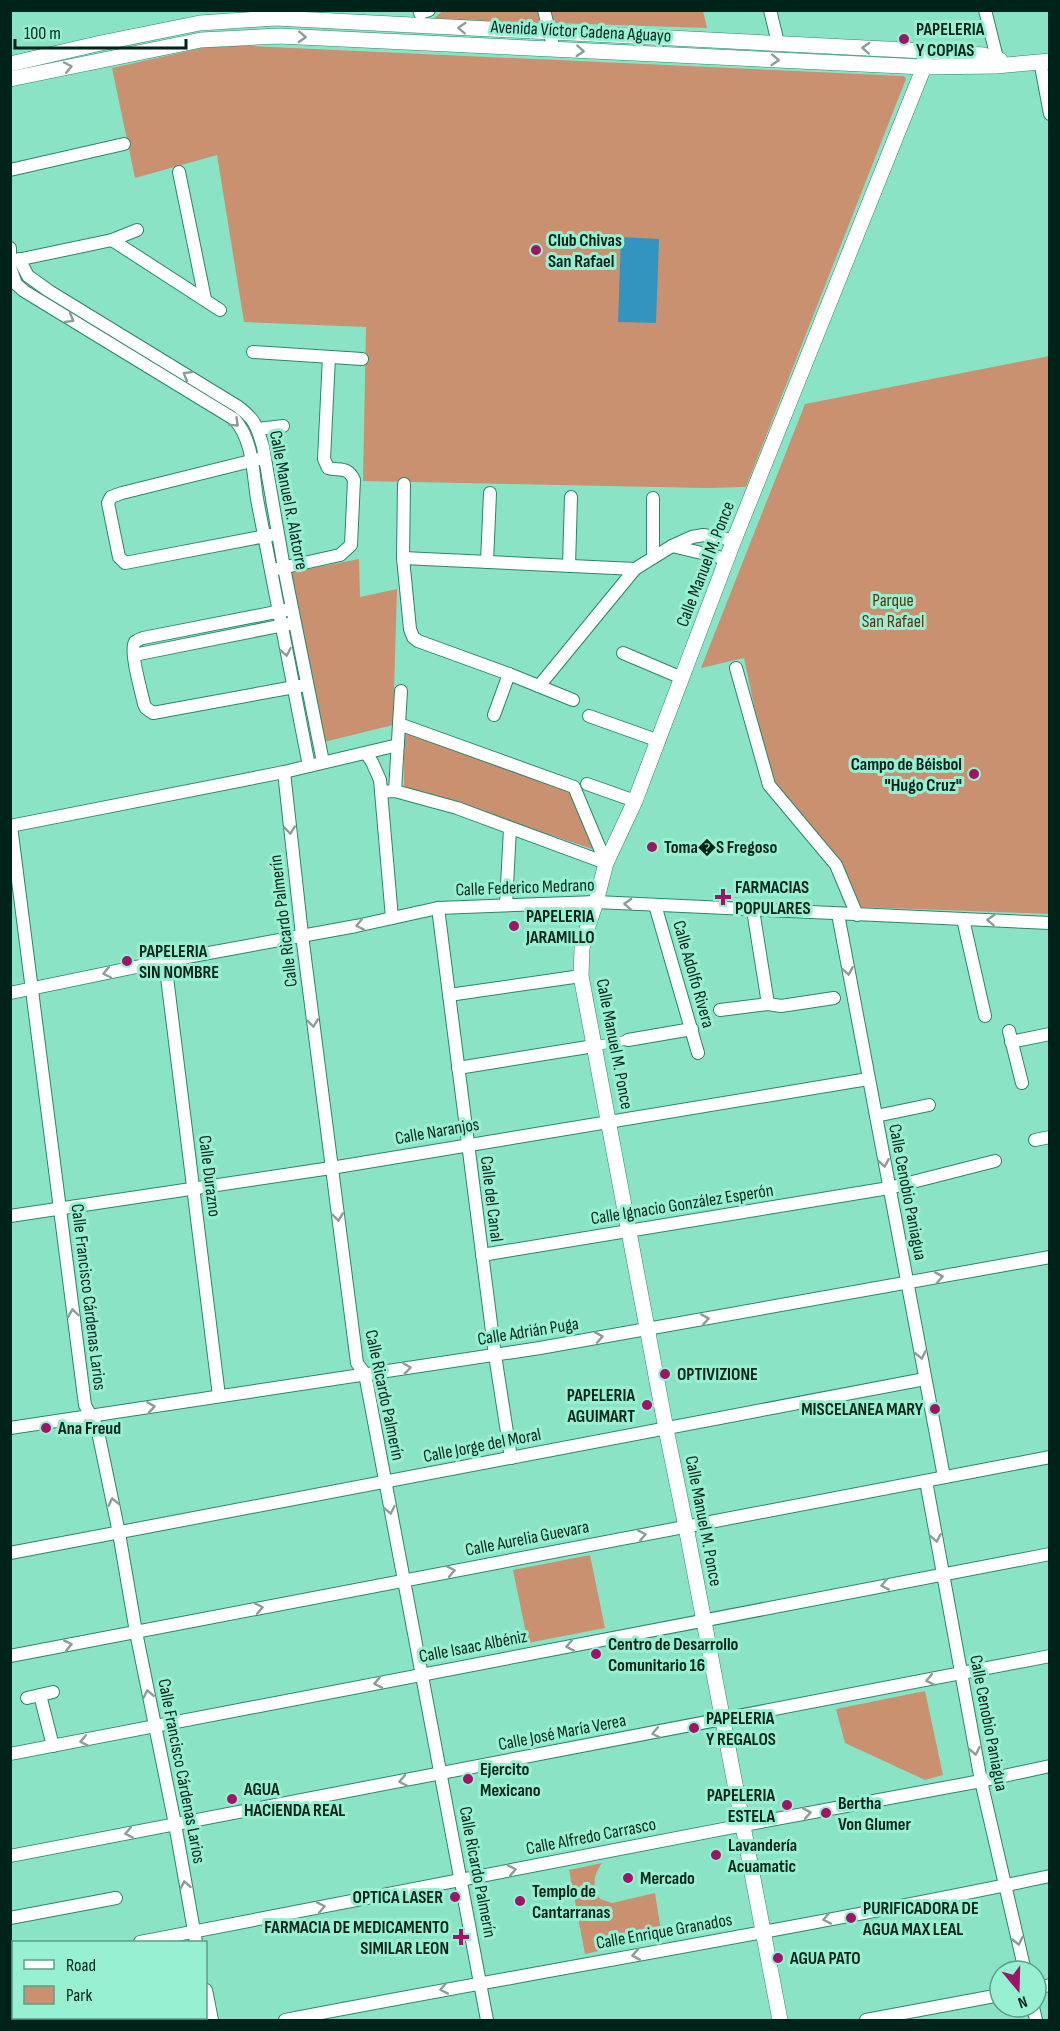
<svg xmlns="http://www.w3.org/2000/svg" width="1060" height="2031" font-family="'Sofia Sans Condensed',sans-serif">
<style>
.green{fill:#ca9170}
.water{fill:#3395bf}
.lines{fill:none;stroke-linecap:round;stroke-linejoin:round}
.pedestrian-casing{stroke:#29866d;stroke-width:10}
.minor-casing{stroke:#29866d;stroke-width:14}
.tertiary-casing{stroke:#29866d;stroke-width:16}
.pedestrian{stroke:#fff;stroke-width:9}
.minor{stroke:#fff;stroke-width:12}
.tertiary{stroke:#fff;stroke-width:15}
.oneway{stroke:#8c9c98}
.poi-dot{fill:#9c1566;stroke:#98f0d3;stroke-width:2}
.labels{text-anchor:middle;stroke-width:6;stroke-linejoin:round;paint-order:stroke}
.poi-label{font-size:18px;font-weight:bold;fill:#002319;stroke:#98f0d3;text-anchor:start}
.street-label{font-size:18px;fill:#002319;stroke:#98f0d3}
.park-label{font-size:18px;fill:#60300f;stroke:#98f0d3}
</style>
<rect width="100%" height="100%" fill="#8be3c6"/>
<g class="green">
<polygon points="537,10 540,24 431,20 443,11"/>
<polygon points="550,11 703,11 707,28 553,23"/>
<polygon points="227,45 904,76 906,79 746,487 706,488 363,481 366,327 244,322 217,155 135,178 112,68 211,46"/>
<polygon points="1049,356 1049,914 859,907 776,788 765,758 744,658 701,668 805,404"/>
<polygon points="359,559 360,597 397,589 393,725 324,742 289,573"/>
<polygon points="404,731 572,790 598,851 421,791 404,791"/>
<polygon points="590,1555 605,1628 528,1643 513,1570"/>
<polygon points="925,1691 943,1775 925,1780 845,1743 836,1709"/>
<path d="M602 1863C593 1876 592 1885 600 1899L612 1903 655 1893 662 1937 585 1954 569 1870Z"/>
</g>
<polygon class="water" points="621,237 659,239 656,323 618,322"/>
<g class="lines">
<defs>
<polyline id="pedestrian" points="594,1046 628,1040"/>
<g id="minor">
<polyline points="544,10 554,50"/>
<polyline points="770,10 778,43"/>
<polyline points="985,10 997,58 996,65"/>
<polyline points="420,13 429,10"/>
<polyline points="1040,61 1050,114"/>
<polyline points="10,170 124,144"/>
<polyline points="179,172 205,299"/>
<polyline points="112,240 220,310"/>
<polyline points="10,248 10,258"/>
<path d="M19 259 28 276 49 291 237 406C255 419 257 426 263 447L284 568 323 762"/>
<polyline points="12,261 112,240 137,230"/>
<path d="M10 267 16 284 24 291 234 419C253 439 253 473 257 499L309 766"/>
<polyline points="253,352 362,359"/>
<polyline points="258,429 283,426"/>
<polyline points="259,459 122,493 111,497 108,503 119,557 125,563 271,535"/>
<polyline points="404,484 403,558 410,629 413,637 418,641 509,674 573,700"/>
<polyline points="653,498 653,557"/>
<polyline points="672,546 727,559"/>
<polyline points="403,558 635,569"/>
<polyline points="487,562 490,493"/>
<polyline points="569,566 571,497"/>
<path d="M277 569 340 555 351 545 354 480C348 466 339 471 328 468L324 459 329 357"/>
<path d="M286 610 143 638C141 639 137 640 135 642 129 650 142 694 144 704L146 708 153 713 300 686"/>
<polyline points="623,653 682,678"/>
<polyline points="134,655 289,624"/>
<polyline points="736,668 769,785 836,865 857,915"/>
<polyline points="539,686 635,569 672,546 692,537 703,535 734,540"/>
<polyline points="494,715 509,674"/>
<polyline points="589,716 659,741"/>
<polyline points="399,724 574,787 606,863"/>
<polyline points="366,753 372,762 380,780 392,918"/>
<polyline points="284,772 302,935 357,1363 365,1374 487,2020"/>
<polyline points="587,784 635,801"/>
<polyline points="395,791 401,691"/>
<polyline points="381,792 395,791 457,808 606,863"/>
<polyline points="10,826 284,772 398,745"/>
<polyline points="11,826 85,1405 97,1427 119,1533 136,1632 175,1824 196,1942"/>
<polyline points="506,905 510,828"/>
<polyline points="655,905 698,1053"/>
<polyline points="438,908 495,1355 511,1458"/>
<polyline points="753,910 768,1004"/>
<polyline points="838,914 944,1477"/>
<polyline points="963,919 985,1016"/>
<polyline points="165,961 219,1396"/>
<polyline points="10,993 165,961 356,926 438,908 596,902 1050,923"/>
<polyline points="449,995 581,976"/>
<polyline points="720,1010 768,1004 781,1006 834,998"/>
<polyline points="1009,1031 1022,1083"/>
<polyline points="628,1040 692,1029"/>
<polyline points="1011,1042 1050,1034"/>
<polyline points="458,1068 594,1046"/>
<polyline points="876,1116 929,1105"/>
<polyline points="1035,1140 1050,1137"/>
<polyline points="10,1216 331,1168 868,1079"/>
<polyline points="482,1255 889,1188 995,1161"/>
<polyline points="10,1428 540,1348 1050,1257"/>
<polyline points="926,1481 981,1781 1025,1971"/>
<polyline points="10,1553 925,1379"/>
<polyline points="10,1656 1050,1457"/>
<polyline points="40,1695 53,1746"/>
<polyline points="27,1698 53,1692"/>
<polyline points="10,1754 1050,1554"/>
<polyline points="10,1856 1050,1656"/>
<polyline points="10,1918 116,1898"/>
<polyline points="140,1942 744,1825 981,1781 1050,1766"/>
<polyline points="10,1968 14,1967"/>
<polyline points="1036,1988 1050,1985"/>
<polyline points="206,1990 212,2020"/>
<polyline points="1033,2007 1036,2020"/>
<path d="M285 2020C540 1971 796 1929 1050 1876"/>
<polyline points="866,2020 1000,1995"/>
</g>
<g id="tertiary">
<polyline points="10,64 101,43 200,23 275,18 925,51 983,55 1000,60"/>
<polyline points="10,79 201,40 279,36 924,67 996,66 1050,61"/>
<polyline points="780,2020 686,1527 666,1429 581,976 582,948 587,929 596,902 606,863 635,801 734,540 924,67 925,51"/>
</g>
</defs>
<use href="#pedestrian" class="pedestrian-casing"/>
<use href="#minor" class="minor-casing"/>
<use href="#tertiary" class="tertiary-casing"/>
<use href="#pedestrian" class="pedestrian"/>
<use href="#minor" class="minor"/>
<use href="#tertiary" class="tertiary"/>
</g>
<defs><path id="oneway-chevron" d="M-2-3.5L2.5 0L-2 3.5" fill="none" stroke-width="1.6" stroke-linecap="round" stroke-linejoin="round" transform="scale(1.5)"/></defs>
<g class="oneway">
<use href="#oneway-chevron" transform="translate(462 28) rotate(-177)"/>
<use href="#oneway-chevron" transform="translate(302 37) rotate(3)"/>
<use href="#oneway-chevron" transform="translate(866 48) rotate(-177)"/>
<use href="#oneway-chevron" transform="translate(580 51) rotate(3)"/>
<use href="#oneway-chevron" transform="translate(775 60) rotate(3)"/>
<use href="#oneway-chevron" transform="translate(68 67) rotate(-12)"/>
<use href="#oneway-chevron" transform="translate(70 319) rotate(31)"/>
<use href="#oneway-chevron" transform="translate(187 375) rotate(-149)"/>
<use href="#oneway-chevron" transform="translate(235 423) rotate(44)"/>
<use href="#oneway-chevron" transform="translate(286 652) rotate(79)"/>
<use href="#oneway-chevron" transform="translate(290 830) rotate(84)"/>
<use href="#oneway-chevron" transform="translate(628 904) rotate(-177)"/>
<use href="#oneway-chevron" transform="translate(991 920) rotate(-177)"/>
<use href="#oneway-chevron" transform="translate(360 925) rotate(169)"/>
<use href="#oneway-chevron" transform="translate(848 971) rotate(80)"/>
<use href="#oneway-chevron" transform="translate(107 973) rotate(168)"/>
<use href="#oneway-chevron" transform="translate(313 1023) rotate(83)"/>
<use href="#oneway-chevron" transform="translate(884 1163) rotate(80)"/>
<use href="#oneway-chevron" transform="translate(338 1217) rotate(83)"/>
<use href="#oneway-chevron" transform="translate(939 1277) rotate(-10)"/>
<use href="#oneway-chevron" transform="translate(73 1313) rotate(-98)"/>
<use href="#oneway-chevron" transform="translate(705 1319) rotate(-10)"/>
<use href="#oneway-chevron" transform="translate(599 1337) rotate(-10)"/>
<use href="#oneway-chevron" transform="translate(921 1355) rotate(79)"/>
<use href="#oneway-chevron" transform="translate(407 1368) rotate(-8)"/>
<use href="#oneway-chevron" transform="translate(151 1407) rotate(-9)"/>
<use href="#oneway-chevron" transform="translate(113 1502) rotate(-102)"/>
<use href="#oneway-chevron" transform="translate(390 1510) rotate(79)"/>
<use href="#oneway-chevron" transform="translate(642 1535) rotate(-11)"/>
<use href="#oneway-chevron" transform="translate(936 1538) rotate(80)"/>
<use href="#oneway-chevron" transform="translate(451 1571) rotate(-11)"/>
<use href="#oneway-chevron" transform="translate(885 1585) rotate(169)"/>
<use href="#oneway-chevron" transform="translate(259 1608) rotate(-11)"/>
<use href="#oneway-chevron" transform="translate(68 1645) rotate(-11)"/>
<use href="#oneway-chevron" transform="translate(570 1646) rotate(169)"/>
<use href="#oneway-chevron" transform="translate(930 1680) rotate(169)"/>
<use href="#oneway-chevron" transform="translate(378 1683) rotate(169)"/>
<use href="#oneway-chevron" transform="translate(148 1694) rotate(-101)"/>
<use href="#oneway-chevron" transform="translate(656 1733) rotate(169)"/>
<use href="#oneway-chevron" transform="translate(84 1741) rotate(169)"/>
<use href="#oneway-chevron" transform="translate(975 1751) rotate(79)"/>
<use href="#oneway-chevron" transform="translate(403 1781) rotate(169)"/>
<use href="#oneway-chevron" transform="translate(807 1813) rotate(-10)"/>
<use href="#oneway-chevron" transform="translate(129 1833) rotate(169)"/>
<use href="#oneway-chevron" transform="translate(512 1870) rotate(-11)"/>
<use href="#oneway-chevron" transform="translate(185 1885) rotate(-100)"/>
<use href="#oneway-chevron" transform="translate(321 1907) rotate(-11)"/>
<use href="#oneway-chevron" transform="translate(827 1919) rotate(169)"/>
<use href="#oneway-chevron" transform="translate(1018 1941) rotate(77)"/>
<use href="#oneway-chevron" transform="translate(636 1955) rotate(170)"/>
<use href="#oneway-chevron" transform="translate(444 1989) rotate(169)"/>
</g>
<g class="poi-dot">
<circle cx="904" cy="39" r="6"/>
<circle cx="536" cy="250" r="6"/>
<circle cx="974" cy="774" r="6"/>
<circle cx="652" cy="847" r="6"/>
<path d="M720 888h6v6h6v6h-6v6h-6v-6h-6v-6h6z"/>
<circle cx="514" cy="926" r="6"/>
<circle cx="127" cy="961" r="6"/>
<circle cx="665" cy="1374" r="6"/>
<circle cx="647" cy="1405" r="6"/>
<circle cx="935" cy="1409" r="6"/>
<circle cx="46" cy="1428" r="6"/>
<circle cx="596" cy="1654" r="6"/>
<circle cx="694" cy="1728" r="6"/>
<circle cx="468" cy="1779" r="6"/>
<circle cx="232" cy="1799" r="6"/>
<circle cx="787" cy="1805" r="6"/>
<circle cx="826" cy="1813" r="6"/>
<circle cx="716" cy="1855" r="6"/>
<circle cx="628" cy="1878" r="6"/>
<circle cx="455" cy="1897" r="6"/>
<circle cx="520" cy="1901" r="6"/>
<circle cx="851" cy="1918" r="6"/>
<path d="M458 1928h6v6h6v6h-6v6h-6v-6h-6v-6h6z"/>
<circle cx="778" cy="1958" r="6"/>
</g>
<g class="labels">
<g class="poi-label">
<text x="916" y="35">PAPELERIA<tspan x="916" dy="21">Y COPIAS</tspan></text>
<text x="548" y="246">Club Chivas<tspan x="548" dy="21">San Rafael</tspan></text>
<text x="962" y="770" text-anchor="end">Campo de Béisbol<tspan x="962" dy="21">"Hugo Cruz"</tspan></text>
<text x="664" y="853">Toma�S Fregoso</text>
<text x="735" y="893">FARMACIAS<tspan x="735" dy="21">POPULARES</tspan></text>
<text x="526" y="922">PAPELERIA<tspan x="526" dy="21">JARAMILLO</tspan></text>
<text x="139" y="957">PAPELERIA<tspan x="139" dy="21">SIN NOMBRE</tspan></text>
<text x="677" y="1380">OPTIVIZIONE</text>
<text x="635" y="1401" text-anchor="end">PAPELERIA<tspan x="635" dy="21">AGUIMART</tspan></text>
<text x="923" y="1415" text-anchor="end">MISCELANEA MARY</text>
<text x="58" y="1434">Ana Freud</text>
<text x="608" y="1650">Centro de Desarrollo<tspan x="608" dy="21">Comunitario 16</tspan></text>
<text x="706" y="1724">PAPELERIA<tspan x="706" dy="21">Y REGALOS</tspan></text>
<text x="480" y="1775">Ejercito<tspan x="480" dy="21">Mexicano</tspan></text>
<text x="244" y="1795">AGUA<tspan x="244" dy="21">HACIENDA REAL</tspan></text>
<text x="775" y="1801" text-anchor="end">PAPELERIA<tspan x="775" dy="21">ESTELA</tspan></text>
<text x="838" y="1809">Bertha<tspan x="838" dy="21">Von Glumer</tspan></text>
<text x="728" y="1851">Lavandería<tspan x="728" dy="21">Acuamatic</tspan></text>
<text x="640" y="1884">Mercado</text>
<text x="532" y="1897">Templo de<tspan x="532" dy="21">Cantarranas</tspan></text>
<text x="443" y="1903" text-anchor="end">OPTICA LASER</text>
<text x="863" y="1914">PURIFICADORA DE<tspan x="863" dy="21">AGUA MAX LEAL</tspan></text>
<text x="449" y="1933" text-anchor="end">FARMACIA DE MEDICAMENTO<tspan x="449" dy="21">SIMILAR LEON</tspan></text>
<text x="790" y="1964">AGUA PATO</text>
</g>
<g class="street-label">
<text transform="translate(581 31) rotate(3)" y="6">Avenida Víctor Cadena Aguayo</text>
<text transform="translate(289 500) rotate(79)" y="6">Calle Manuel R. Alatorre</text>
<text transform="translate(705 564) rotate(-69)" y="6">Calle Manuel M. Ponce</text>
<text transform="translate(525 887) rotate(-2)" y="6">Calle Federico Medrano</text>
<text transform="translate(283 921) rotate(-97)" y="6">Calle Ricardo Palmerín</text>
<text transform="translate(694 974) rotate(74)" y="6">Calle Adolfo Rivera</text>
<text transform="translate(615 1044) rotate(79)" y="6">Calle Manuel M. Ponce</text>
<text transform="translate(437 1131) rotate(-10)" y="6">Calle Naranjos</text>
<text transform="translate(210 1176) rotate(83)" y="6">Calle Durazno</text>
<text transform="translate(908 1192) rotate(79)" y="6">Calle Cenobio Paniagua</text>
<text transform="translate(492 1199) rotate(83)" y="6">Calle del Canal</text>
<text transform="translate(682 1204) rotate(-9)" y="6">Calle Ignacio González Esperón</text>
<text transform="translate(89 1297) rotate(83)" y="6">Calle Francisco Cárdenas Larios</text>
<text transform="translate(528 1331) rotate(-9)" y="6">Calle Adrián Puga</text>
<text transform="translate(385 1395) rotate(78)" y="6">Calle Ricardo Palmerín</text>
<text transform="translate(482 1445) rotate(-11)" y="6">Calle Jorge del Moral</text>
<text transform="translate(704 1521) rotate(79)" y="6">Calle Manuel M. Ponce</text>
<text transform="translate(527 1538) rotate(-11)" y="6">Calle Aurelia Guevara</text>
<text transform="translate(473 1646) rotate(-11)" y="6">Calle Isaac Albéniz</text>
<text transform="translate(989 1723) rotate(79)" y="6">Calle Cenobio Paniagua</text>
<text transform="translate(562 1732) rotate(-11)" y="6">Calle José María Verea</text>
<text transform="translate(182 1771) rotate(79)" y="6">Calle Francisco Cárdenas Larios</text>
<text transform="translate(591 1836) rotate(-11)" y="6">Calle Alfredo Carrasco</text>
<text transform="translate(478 1872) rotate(79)" y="6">Calle Ricardo Palmerín</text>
<text transform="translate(664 1931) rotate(-10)" y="6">Calle Enrique Granados</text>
</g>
<g class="park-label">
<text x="893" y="606">Parque<tspan x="893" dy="21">San Rafael</tspan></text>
</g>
</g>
<rect width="1060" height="2031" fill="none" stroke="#002319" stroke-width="24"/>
<rect x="12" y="1941" width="195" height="78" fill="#98f0d3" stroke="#5b9e89" stroke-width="1.5"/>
<rect x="24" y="1960" width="30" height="9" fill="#ffffff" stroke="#5b9e89" stroke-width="1.5"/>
<text x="66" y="1971" font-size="18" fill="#002319">Road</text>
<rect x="24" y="1986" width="30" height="18" fill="#ca9170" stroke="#5b9e89" stroke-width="1.5"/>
<text x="66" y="2001" font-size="18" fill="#002319">Park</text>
<g transform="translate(1018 1989) rotate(161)"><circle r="28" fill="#98f0d3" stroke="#5b9e89" stroke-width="1.5"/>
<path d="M0-4.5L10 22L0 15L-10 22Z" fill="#9c1566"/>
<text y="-9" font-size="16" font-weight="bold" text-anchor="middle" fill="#002319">N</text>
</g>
<path d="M15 39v9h171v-9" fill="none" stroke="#002319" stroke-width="3"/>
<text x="24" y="39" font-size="18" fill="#002319" stroke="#98f0d3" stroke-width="4.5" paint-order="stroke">100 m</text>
</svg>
